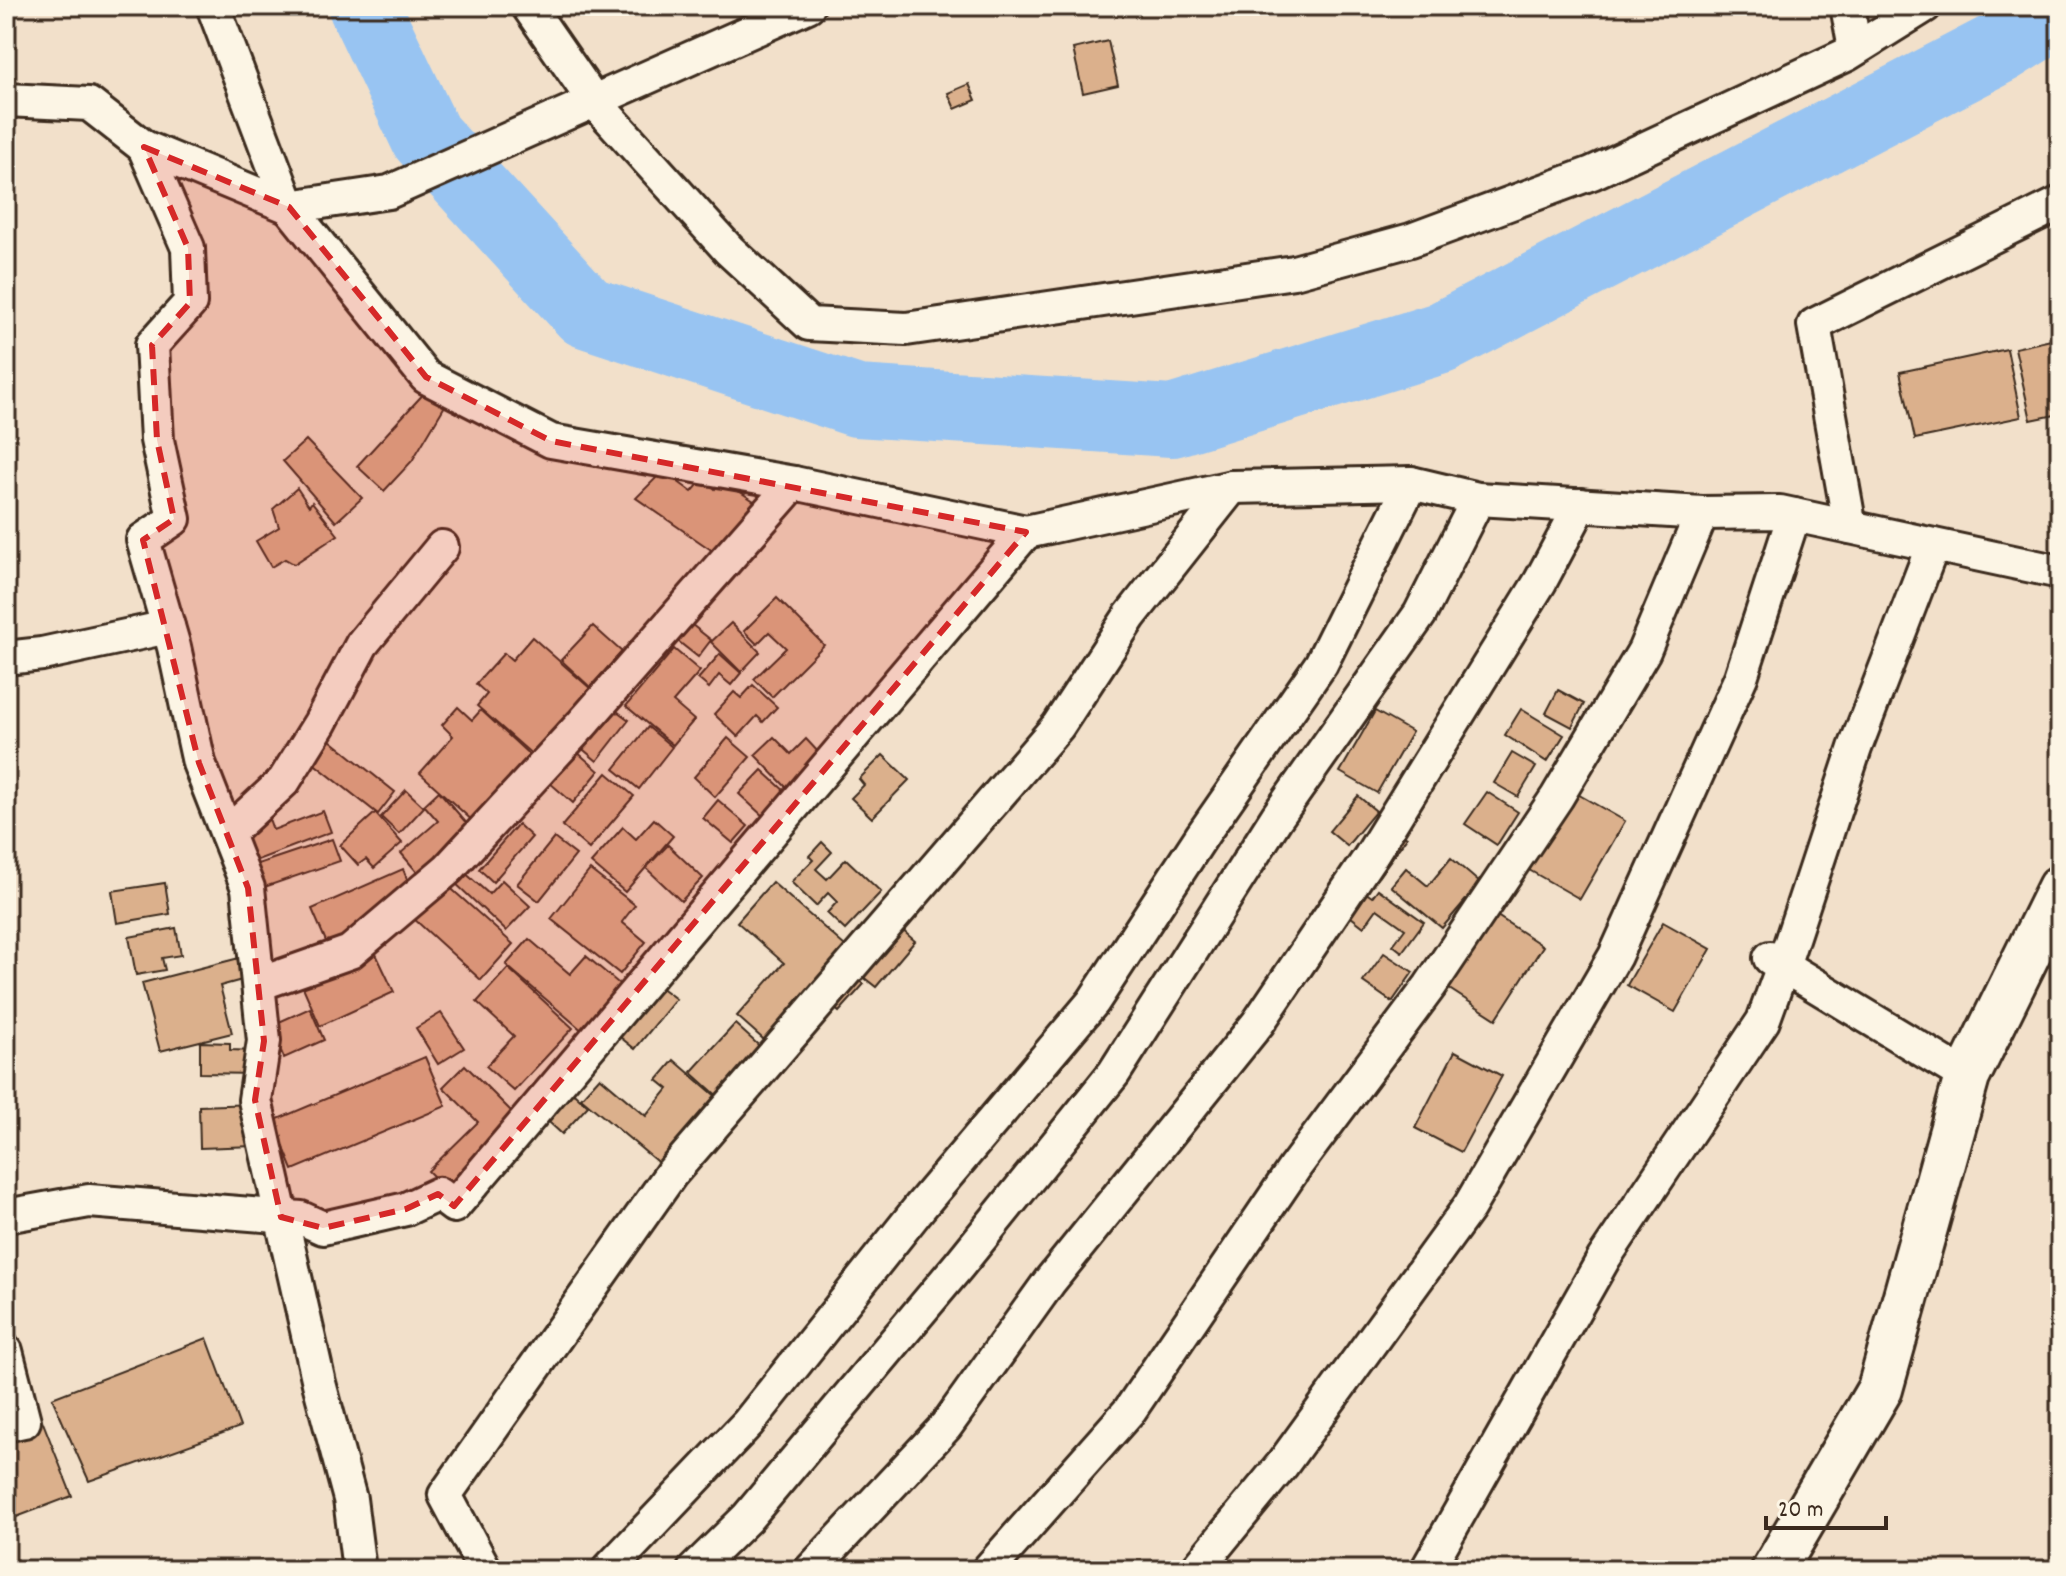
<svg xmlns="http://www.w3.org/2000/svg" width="2066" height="1576" font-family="Dekko,sans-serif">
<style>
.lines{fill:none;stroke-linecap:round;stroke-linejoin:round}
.river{stroke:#98c4f2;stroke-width:72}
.building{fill:#dbb08c;stroke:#3b2a1e;stroke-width:2}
.street-casing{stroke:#3b2a1e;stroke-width:38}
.secondary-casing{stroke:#3b2a1e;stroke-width:50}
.street{stroke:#fcf5e5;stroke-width:32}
.secondary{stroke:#fcf5e5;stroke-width:44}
.marked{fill:#d62828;fill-opacity:0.2;stroke:#d62828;stroke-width:6;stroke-dasharray:16 10;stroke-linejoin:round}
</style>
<rect width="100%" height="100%" fill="#f2e0ca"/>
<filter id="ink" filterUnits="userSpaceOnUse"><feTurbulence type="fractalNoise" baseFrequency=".0125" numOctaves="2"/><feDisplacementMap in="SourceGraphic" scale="16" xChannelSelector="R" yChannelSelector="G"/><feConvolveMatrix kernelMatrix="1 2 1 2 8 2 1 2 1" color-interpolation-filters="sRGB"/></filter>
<g filter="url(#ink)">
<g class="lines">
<polyline class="river" points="364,6 426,137 586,312 857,401 1172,421 1441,338 2001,47 2060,10"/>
</g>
<g class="building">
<polygon points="1108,41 1118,85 1083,93 1073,49"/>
<polygon points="969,84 976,100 955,109 948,93"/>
<polygon points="2060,338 2060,414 2031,420 2015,348"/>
<polygon points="2007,349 2021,417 1915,439 1900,372"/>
<polygon points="428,389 446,404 412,461 384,491 357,466"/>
<polygon points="306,440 362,498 336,522 283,461"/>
<polygon points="663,471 692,492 704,478 715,489 722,480 763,507 720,556 636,498"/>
<polygon points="297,488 309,506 312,502 338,535 294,564 285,559 271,567 256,541 279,527 273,509"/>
<polygon points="777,598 824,645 772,697 754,679 786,648 769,632 757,644 744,631"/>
<polygon points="682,617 711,640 698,657 669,634"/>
<polygon points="731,623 760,652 741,672 711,642"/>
<polygon points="593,626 622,652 590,687 561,660"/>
<polygon points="532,637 591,689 577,705 585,713 535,757 477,706 487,694 476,684 504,653 512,660"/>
<polygon points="674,649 700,671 673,702 694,720 673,745 626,706"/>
<polygon points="720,654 741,673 731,685 719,675 709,688 698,679"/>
<polygon points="753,685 777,707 763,722 757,716 738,737 714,714 734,692 741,698"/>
<polygon points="1558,690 1584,704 1572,727 1546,713"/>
<polygon points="610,706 629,720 597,761 578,745"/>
<polygon points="458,707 472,720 481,710 534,759 475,823 420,773 453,736 442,725"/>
<polygon points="1521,709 1564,735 1547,762 1505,735"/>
<polygon points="1375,711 1412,732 1377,793 1340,772"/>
<polygon points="648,727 672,747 639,789 614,769"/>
<polygon points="325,736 395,792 378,814 307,758"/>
<polygon points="774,737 791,754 806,739 820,754 786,787 755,755"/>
<polygon points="728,738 750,757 715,797 694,777"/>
<polygon points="576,751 599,771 573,803 550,783"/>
<polygon points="1512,753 1536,767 1518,797 1494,783"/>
<polygon points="883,755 909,780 872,818 851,798 864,785 859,779"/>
<polygon points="762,770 788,794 765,818 739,794"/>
<polygon points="607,773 634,796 589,849 562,826"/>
<polygon points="406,790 424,807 399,834 381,817"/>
<polygon points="439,791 474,832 422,878 401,853 438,821 424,805"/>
<polygon points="1487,792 1518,812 1497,845 1465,824"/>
<polygon points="1574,792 1625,821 1580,899 1529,870"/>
<polygon points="1358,796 1376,811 1347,846 1329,831"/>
<polygon points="718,800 748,826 733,843 703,818"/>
<polygon points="323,811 331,832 247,864 233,830 268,816 273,830"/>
<polygon points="375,813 402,843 374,868 366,859 358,865 340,845"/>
<polygon points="654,819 673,836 625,892 591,863 623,827 636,839"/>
<polygon points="518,824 532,837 493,882 479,869"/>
<polygon points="1395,829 1407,837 1379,876 1356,860"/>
<polygon points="554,838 576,855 539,901 517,884"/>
<polygon points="332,839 340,861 256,890 249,867"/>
<polygon points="822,842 832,852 816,869 827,879 846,859 881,892 845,930 827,913 837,902 828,893 816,906 791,882 813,860 809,856"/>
<polygon points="668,845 703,878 681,901 646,868"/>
<polygon points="1451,858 1480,883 1442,928 1391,886 1406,868 1428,886"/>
<polygon points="403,869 413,893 331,953 312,909"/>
<polygon points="590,870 635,905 622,922 646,942 620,974 551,919"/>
<polygon points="463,871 489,894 502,880 530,906 506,931 453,881"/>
<polygon points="772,882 853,953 771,1046 737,1016 784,963 737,922"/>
<polygon points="165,883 170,914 117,923 112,891"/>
<polygon points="445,883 513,944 481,980 413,918"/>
<polygon points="1359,888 1372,897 1378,889 1424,922 1402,952 1393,945 1405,929 1377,909 1364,927 1342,910"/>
<polygon points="1488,910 1543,946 1496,1019 1440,983"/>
<polygon points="1663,922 1711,949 1675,1012 1627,985"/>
<polygon points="176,928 181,955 162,958 165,970 136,975 129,937"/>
<polygon points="901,929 915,941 876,987 862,976"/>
<polygon points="529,939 570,974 586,956 623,987 584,1032 506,965"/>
<polygon points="1384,953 1413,972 1392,1002 1363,982"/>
<polygon points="376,954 394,992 320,1026 303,987"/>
<polygon points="247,956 253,977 220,986 232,1033 160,1051 142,983"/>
<polygon points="508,968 573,1028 514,1091 486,1066 514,1036 477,1002"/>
<polygon points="850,972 864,984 839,1012 825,1000"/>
<polygon points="656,984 676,999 635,1049 615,1033"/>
<polygon points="310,1008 324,1040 284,1058 270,1026"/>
<polygon points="441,1013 464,1048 438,1064 416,1028"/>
<polygon points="735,1024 765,1051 722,1100 691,1072"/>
<polygon points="200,1042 230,1043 230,1050 255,1051 255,1074 200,1073"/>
<polygon points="1455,1051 1502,1076 1461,1152 1415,1128"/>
<polygon points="425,1057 446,1106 293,1170 273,1121"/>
<polygon points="674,1060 718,1098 661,1165 581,1098 600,1077 646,1116 668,1089 657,1080"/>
<polygon points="465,1065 520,1120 449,1192 428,1171 478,1122 443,1087"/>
<polygon points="564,1084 588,1106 562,1134 538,1112"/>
<polygon points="253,1104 254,1146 200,1148 199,1106"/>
<polygon points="207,1338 240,1427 89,1481 52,1398"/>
<polygon points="42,1420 72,1496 6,1521 6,1434"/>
</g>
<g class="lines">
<defs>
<g id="street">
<polyline points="213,6 289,207 426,377 551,441 794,483 1026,532 1232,487 1411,483 1478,499 1702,513 1780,512 2060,572"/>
<polyline points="528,6 593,100 729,250 809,324 906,329 1294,272 1411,240 1592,173 1848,54 1925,6"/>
<polyline points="1847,6 1855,49"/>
<polyline points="6,100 89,104 144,147 289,207 389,192 808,6"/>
<polyline points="144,147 188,248 190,303 152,345 157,440 174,519 143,540 174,647 199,763 248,888 264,1041 255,1100 319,1383 350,1499 359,1570"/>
<polyline points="1850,527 1814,325 2060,203"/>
<polyline points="6,658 42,654 168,627"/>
<polyline points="227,834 284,781 320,723 362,644 442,547"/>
<polyline points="1770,958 1967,1077"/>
<polyline points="259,984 350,952 448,869 582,724 794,483"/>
<polyline points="6,1216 89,1201 301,1218 323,1228 406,1209 438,1194 454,1206 1026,532"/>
<polyline points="6,1351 24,1421 6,1425"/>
<polyline points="485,1570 445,1495 671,1174 1058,726 1130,616 1232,487"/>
<polyline points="608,1570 748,1423 920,1207 1093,1002 1203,834 1321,664 1411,483"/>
<polyline points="694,1570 747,1518 959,1265 1114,1073 1277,817 1420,614 1478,499"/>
<polyline points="811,1570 946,1426 1050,1281 1258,1023 1370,857 1540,582 1581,505"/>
<polyline points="988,1570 1130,1410 1295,1167 1430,986 1557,797 1644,651 1702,513"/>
<polyline points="1196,1570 1282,1465 1469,1207 1615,956 1741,677 1794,515"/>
<polyline points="1427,1570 1604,1258 1763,1021 1783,966 1855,748 1933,545"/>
</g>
<polyline id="secondary" points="1774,1570 1880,1389 1967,1077 2060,888"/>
</defs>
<use href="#street" class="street-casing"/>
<use href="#secondary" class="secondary-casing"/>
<use href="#street" class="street"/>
<use href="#secondary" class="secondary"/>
</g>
</g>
<path class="marked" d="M144 147 289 207 426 377 551 441 1026 532 454 1206 438 1194 406 1209 323 1228 281 1217 255 1100 264 1041 248 888 199 763 143 540 174 519 157 440 152 345 190 303 188 248Z"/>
<rect width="2066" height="1576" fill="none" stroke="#fcf5e5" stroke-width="32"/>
<rect x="16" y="16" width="2034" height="1544" fill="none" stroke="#3b2a1e" stroke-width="3" filter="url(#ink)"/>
<path d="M1766 1516v12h120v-12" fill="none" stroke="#3b2a1e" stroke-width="4"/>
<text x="1778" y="1516" font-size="24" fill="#3b2a1e" stroke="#fcf5e5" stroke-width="6" paint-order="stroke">20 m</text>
</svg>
